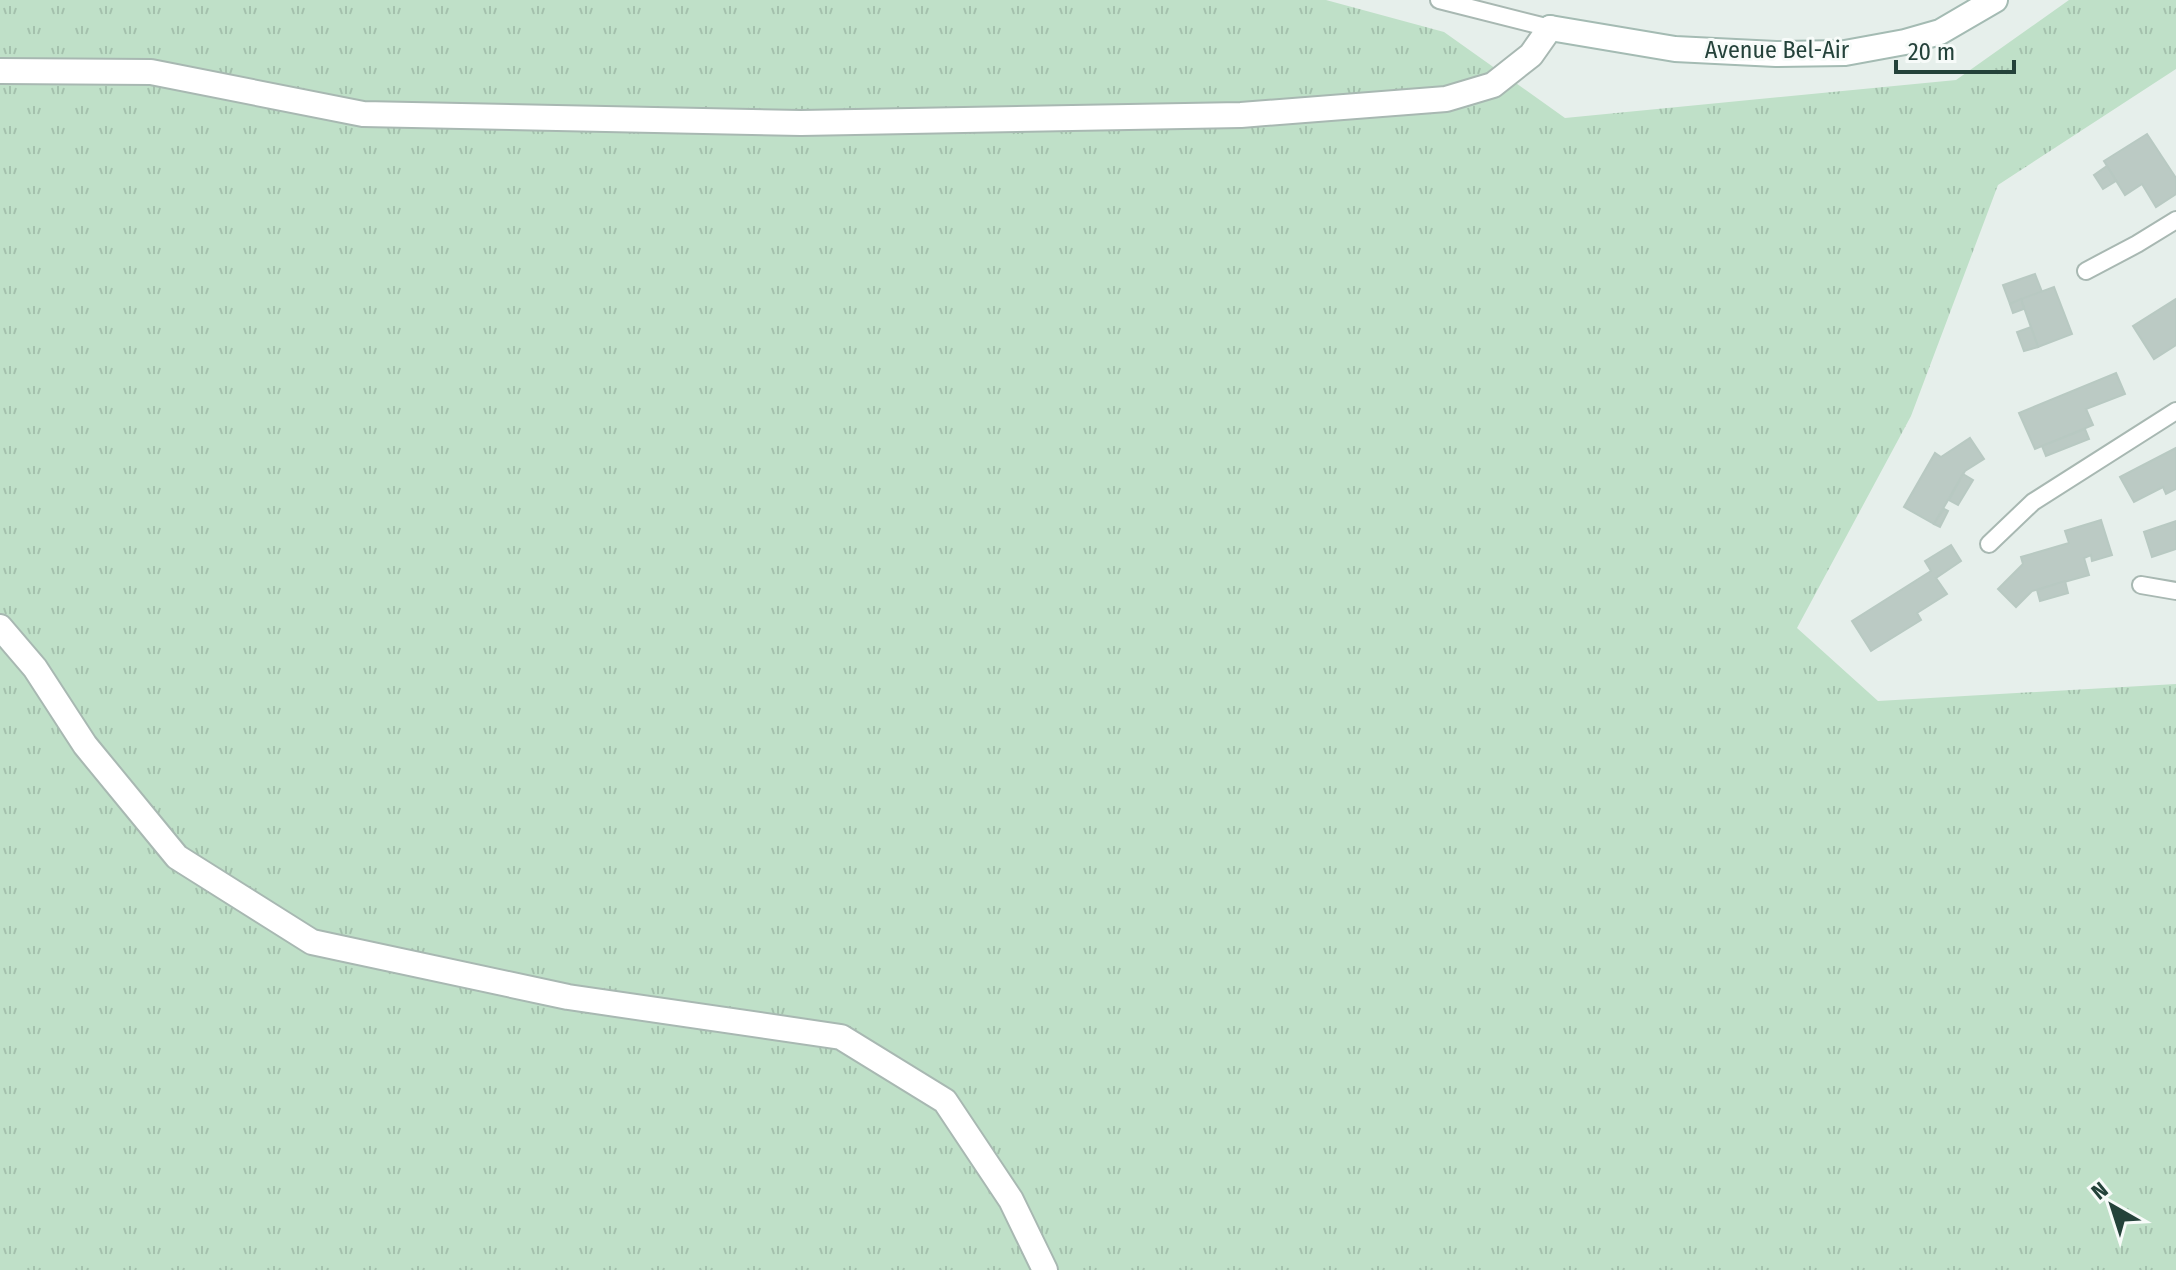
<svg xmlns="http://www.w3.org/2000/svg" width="2176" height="1270" font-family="'Fira Sans Condensed',sans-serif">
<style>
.grass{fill:url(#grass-tufts)}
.building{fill:#bbcac4;stroke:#b8c9c2;stroke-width:2}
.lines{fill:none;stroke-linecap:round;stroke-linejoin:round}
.lane-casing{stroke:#a8b8b2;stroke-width:20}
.street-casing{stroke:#a8b8b2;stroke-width:28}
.secondary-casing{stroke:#a4bbb3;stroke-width:28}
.lane{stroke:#fff;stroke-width:16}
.street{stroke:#fff;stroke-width:24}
.secondary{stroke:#fff;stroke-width:24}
.labels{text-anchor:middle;stroke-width:6;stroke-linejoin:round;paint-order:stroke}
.street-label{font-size:24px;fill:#24423a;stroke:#f7fbf9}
</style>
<defs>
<pattern id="grass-tufts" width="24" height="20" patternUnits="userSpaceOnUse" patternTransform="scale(2)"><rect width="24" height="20" fill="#bfe0c8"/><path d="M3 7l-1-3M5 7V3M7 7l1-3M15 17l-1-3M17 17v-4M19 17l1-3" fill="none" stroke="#a4c1ad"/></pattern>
</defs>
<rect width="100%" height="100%" fill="#e6efeb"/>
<polygon class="grass" points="0,0 1326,0 1444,32 1565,118 1956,80 2069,0 2176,0 2176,69 1998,185 1911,416 1797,628 1878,701 2176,684 2176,1270 0,1270"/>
<g class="building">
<polygon points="2147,134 2176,178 2176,194 2156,207 2142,184 2125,195 2104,161"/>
<polygon points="2107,166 2116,181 2103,189 2094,175"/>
<polygon points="2035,274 2042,292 2010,304 2003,285"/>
<polygon points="2054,287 2072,334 2038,347 2021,299"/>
<polygon points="2021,299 2024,309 2013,313 2010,304"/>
<polygon points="2176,299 2176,345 2154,359 2133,326"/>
<polygon points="2031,327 2038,347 2024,351 2017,332"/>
<polygon points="2116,373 2125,394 2086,409 2093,425 2035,449 2019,413"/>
<polygon points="2085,429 2089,439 2046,456 2042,446"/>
<polygon points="1970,438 1984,459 1965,471 1934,524 1904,507 1935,453 1941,457"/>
<polygon points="2176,448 2176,489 2166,494 2163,487 2134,502 2120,477"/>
<polygon points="1963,474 1973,480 1958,505 1949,500"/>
<polygon points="1944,509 1948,511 1940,527 1934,524"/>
<polygon points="2101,520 2112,555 2092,561 2091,555 2084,558 2089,575 2032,591 2016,607 1998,589 2023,564 2021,557 2069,543 2065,531"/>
<polygon points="2176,521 2176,549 2152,557 2144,532"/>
<polygon points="1951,545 1961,561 1936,578 1947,594 1917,613 1921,620 1871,651 1852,621 1931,571 1925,561"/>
<polygon points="2065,581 2068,593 2040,601 2037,590"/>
</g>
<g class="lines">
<defs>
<g id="lane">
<polyline points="1439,0 1550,28"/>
<polyline points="2086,271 2137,244 2176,220"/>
<polyline points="1989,544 2033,502 2176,411"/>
<polyline points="2141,585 2176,591"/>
</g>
<g id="street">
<polyline points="0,71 151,72 363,114 801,123 1241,115 1446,99 1493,85 1531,55 1550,28"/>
<polyline points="0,627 35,668 85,745 177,857 312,942 568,997 841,1037 945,1101 1011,1200 1045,1270"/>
</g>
<polyline id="secondary" points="1550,28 1675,49 1776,54 1845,53 1905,42 1940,32 1995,0"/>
</defs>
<use href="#lane" class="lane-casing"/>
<use href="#street" class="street-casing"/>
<use href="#secondary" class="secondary-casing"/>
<use href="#lane" class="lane"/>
<use href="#street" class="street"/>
<use href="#secondary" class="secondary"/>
</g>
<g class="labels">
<g class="street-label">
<text x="1777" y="58">Avenue Bel-Air</text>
</g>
</g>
<g transform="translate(2112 1206) rotate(321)" stroke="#f7fbf9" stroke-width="6" paint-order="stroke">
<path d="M0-6L14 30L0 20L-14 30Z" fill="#24423a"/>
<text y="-12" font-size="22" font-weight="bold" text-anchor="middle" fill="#24423a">N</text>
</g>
<path d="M1896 60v12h118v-12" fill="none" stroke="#24423a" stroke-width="4"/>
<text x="1908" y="60" font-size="24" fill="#24423a" stroke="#f7fbf9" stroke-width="6" paint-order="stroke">20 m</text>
</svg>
